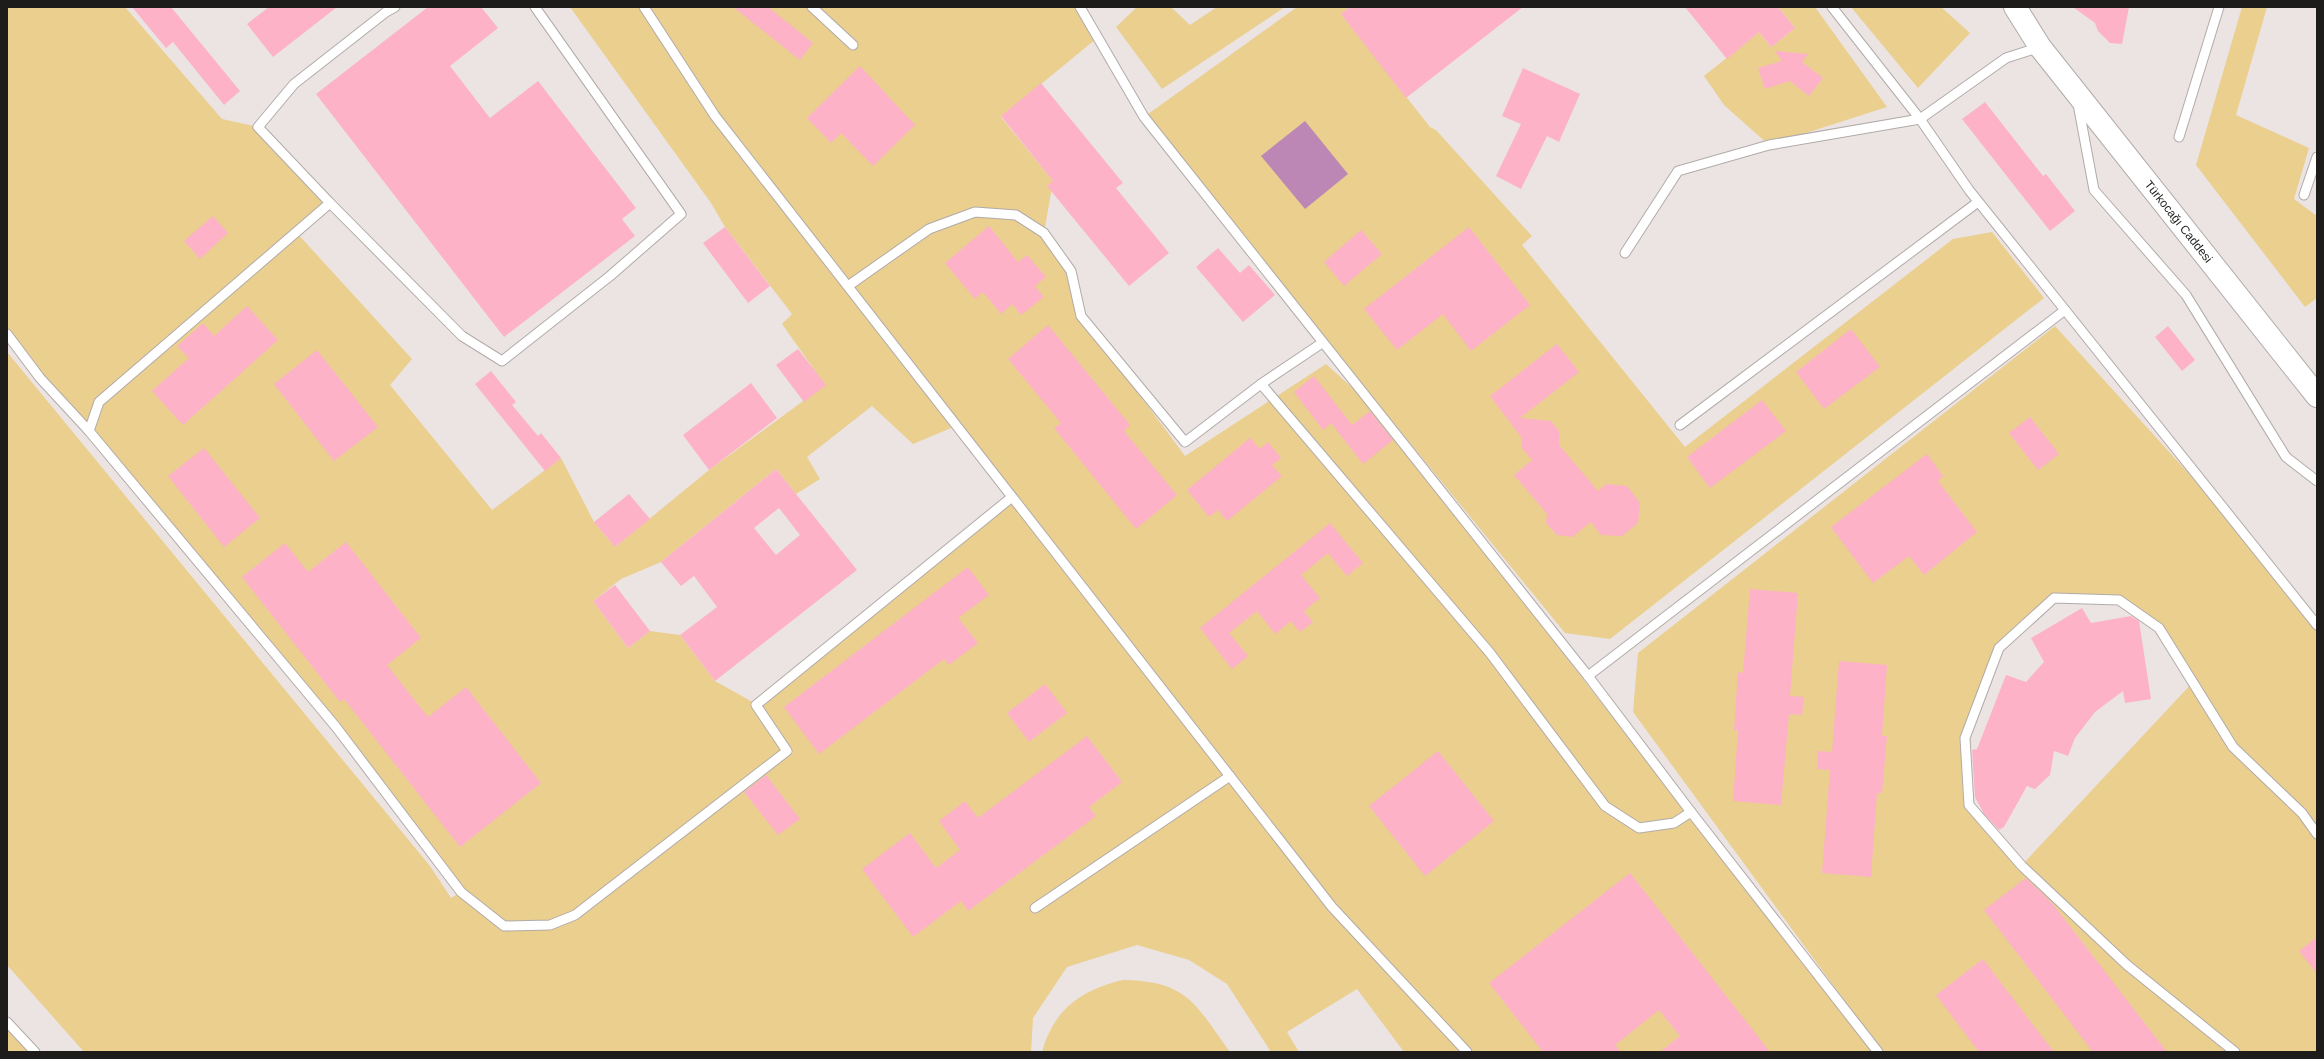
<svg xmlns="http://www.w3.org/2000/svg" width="2324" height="1059" font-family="Arial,sans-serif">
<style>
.green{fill:#eacf8e;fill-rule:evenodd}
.water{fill:#bc87b5}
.building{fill:#fdb2c8;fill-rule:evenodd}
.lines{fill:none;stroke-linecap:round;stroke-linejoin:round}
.service-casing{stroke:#b1aba9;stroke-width:11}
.secondary-casing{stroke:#b1aba9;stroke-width:24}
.service{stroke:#fff;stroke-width:9}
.secondary{stroke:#fff;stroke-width:22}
.labels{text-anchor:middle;stroke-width:3.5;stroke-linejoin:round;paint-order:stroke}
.street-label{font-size:12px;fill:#1e1c1b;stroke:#fff}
</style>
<rect width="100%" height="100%" fill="#ebe4e3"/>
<g class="green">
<path d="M7 7H125L222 119 258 127 330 203 296 232 412 359 390 385 492 510 561 458 594 522 615 547 709 470 825 385 782 324 792 314 725 227 711 203 570 7H1080L1097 38 1001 117 1053 181 1044 233 1071 271 1081 316 1185 456 1326 364 1367 401 1632 742 1877 1052H1404L1357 989 1287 1032 1299 1052H1271L1227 984 1189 960 1137 945 1067 967 1033 1018 1031 1052H84L7 965V352L430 866 451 898 461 892 336 727 7 334ZM872 406 913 444 956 426 1012 498 756 704 715 681 680 635 650 631 628 648 593 601 621 579 661 562 776 469 796 494 820 479 807 457Z"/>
<polygon points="1137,7 1171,7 1190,25 1217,7 1285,7 1162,89 1116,27"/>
<polygon points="1297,7 1350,7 1341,14 1430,127 1436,130 1532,236 1522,245 1685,447 1953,239 1992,232 2044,298 1610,639 1565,633 1144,117"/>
<polygon points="1778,7 1815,7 1887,107 1769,145 1724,105 1704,76 1759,32 1771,47 1795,28"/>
<polygon points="1851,7 1941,7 1970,33 1918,88"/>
<polygon points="2242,7 2267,7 2236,115 2309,148 2294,199 2317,216 2317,298 2305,307 2196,165"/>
<path d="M2055 326 2268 561 2317 625V1052H1882L1633 712 1638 653ZM2054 598 2119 600 2159 628 2193 682 2022 865 1969 805 1965 738 1999 648Z"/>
<path d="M1123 980C1188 981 1195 1004 1230 1052H1042C1054 1009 1081 990 1123 980Z"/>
<polygon points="7,1022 35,1052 7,1052"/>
</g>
<polygon class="water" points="1305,121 1348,174 1305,209 1261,156"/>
<g class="building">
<polygon points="132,7 171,7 240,91 224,105 173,42 166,48"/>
<polygon points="269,7 337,7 273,57 247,24"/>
<polygon points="428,7 481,7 498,28 450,66 490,118 538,81 636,208 622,219 635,236 504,337 316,94"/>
<polygon points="733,7 768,7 813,43 800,60"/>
<polygon points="1350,7 1523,7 1406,98 1341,14"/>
<polygon points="1685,7 1778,7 1795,28 1771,47 1759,32 1727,59"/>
<polygon points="2073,7 2129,7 2122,44 2110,43 2098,31 2095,23"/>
<polygon points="1775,51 1808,54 1802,62 1823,78 1809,96 1790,81 1765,89 1758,68 1782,61"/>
<polygon points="860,66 915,125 873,166 841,133 831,143 807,118"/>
<polygon points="1523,68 1580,94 1559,142 1547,136 1521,189 1496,176 1521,124 1502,116"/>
<polygon points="1041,83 1123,183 1116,188 1169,253 1129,286 1047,186 1053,181 1001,116"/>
<polygon points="1985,102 2043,176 2046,174 2075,211 2050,231 1962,119"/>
<polygon points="213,216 228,233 200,259 184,241"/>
<polygon points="989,226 1018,262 1027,255 1046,277 1035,286 1044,297 1021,315 1012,304 1001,314 983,292 975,299 945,263"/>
<polygon points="725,227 770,286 748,303 703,243"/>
<polygon points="1469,227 1530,305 1471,351 1443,314 1397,350 1364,309"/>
<polygon points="1361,230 1382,254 1344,286 1324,262"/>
<polygon points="1218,248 1240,273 1249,265 1275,295 1243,322 1196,267"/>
<polygon points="247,306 278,340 183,425 152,391 189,358 177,346 203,323 214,336"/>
<polygon points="1048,325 1130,425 1124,431 1177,495 1136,529 1054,428 1061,423 1008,359"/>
<polygon points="2168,326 2195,360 2182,371 2155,337"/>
<polygon points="1851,329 1880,367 1824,409 1796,372"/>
<polygon points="1557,344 1579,372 1520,418 1551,421 1559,431 1559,445 1598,491 1606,484 1627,486 1640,503 1638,523 1622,536 1601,535 1591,522 1572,537 1557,535 1546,523 1547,514 1514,475 1532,460 1522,448 1521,437 1490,396"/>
<polygon points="798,349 826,385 804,402 776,365"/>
<polygon points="317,350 378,427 334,461 274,384"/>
<polygon points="491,371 516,402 512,405 538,436 541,433 561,458 545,471 475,384"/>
<polygon points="1314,376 1352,425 1370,411 1393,440 1363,464 1331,423 1323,430 1294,392"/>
<polygon points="751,383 777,418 709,470 683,435"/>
<polygon points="1762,400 1786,431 1710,488 1687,457"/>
<polygon points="2030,417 2059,454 2038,470 2009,433"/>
<polygon points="1250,438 1260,449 1268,442 1281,458 1272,465 1282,476 1227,521 1218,510 1209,517 1187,490"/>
<polygon points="204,448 260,518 224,547 168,476"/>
<polygon points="1927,454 1943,476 1938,481 1977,532 1924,575 1909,556 1873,583 1831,527"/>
<path d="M776 469 857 570 715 681 680 635 717 607 694 576 681 586 661 562ZM779 508 800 535 776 555 754 528Z"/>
<polygon points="629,494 650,519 615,547 594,522"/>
<polygon points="1330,523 1363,563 1347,576 1328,553 1301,575 1320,598 1304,611 1313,622 1300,632 1291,621 1275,634 1257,611 1229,633 1248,656 1232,669 1200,628"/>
<polygon points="346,542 421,638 387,665 428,717 466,687 541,783 460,847 344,699 340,702 242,577 285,543 308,572"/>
<polygon points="968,567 989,595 958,618 978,643 949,665 944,659 819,754 784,707"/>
<polygon points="615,585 650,631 628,648 593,601"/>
<polygon points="1750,589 1798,593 1790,696 1804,697 1802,715 1789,714 1781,805 1733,801 1738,730 1734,730 1738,672 1743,673"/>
<polygon points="2082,608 2091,623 2131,616 2139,621 2151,699 2125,703 2123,691 2095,712 2075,738 2068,756 2054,751 2050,775 2035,789 2027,786 2004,827 1999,830 1984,814 1975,797 1972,750 1977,749 2006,675 2026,682 2044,662 2031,638"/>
<polygon points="1839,661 1887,665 1882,736 1887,736 1882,793 1877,793 1871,877 1822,873 1830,770 1817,769 1818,751 1832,752"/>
<polygon points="1045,684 1067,713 1029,742 1007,713"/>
<polygon points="1087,736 1122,782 1089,807 1096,816 968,911 961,901 913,937 862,869 910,833 936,868 960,850 939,821 965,801 978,818"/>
<polygon points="1438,751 1494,821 1425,876 1369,806"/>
<polygon points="766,775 800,819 778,835 744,792"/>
<polygon points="1630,873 1770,1052 1660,1052 1680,1036 1659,1010 1615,1045 1621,1052 1543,1052 1489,983"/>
<polygon points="2026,878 2052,903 2167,1052 2093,1052 1984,910"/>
<polygon points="2317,937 2317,974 2299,951"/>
<polygon points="1983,959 2030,1021 2054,1052 1979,1052 1936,995"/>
</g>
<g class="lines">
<defs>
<g id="service">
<polyline points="395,7 386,12 294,84 258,127 330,203 99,402 89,431 336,727 461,892 504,926 550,925 575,915 787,751 756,705 1012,497"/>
<polyline points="644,7 715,116 1332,907 1467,1052"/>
<polyline points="812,7 853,45"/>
<polyline points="1080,7 1144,117 1588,676 1691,812 1878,1052"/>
<polyline points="1832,7 1920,119 1969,190 2317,625"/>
<polyline points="2078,104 2094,190 2186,295 2286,457 2317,481"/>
<polyline points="2179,137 2219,7"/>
<polyline points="2304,195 2317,157"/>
<polyline points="330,203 462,336 502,361 610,276 681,214 535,7"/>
<polyline points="1625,253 1678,171 1769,145 1920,119 2006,58 2040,47"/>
<polyline points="848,286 929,229 975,212 1016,215 1044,233 1071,271 1081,316 1185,442 1261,384"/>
<polyline points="7,334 40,378 89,431"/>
<polyline points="1322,343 1261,384 1490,653 1605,806 1639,828 1674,823 1691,812"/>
<polyline points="1680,425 1978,202"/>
<polyline points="1588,676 2065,310"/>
<polyline points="1035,908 1230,776"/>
<polyline points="7,1022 35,1052"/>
<polyline points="2235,1052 2127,965 2022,866 1969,805 1965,738 1999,648 2054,598 2119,600 2159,628 2233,747 2302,813 2317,834"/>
</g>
<g id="secondary">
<path id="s1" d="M2015 7 2040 47 2317 396"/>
</g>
</defs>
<use href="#service" class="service-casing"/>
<use href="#secondary" class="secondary-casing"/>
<use href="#service" class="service"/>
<use href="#secondary" class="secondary"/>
</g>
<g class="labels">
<g class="street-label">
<text dy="4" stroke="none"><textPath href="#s1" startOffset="270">Türkocağı Caddesi</textPath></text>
</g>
</g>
<rect width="2324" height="1059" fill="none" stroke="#1e1c1b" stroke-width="16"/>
</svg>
